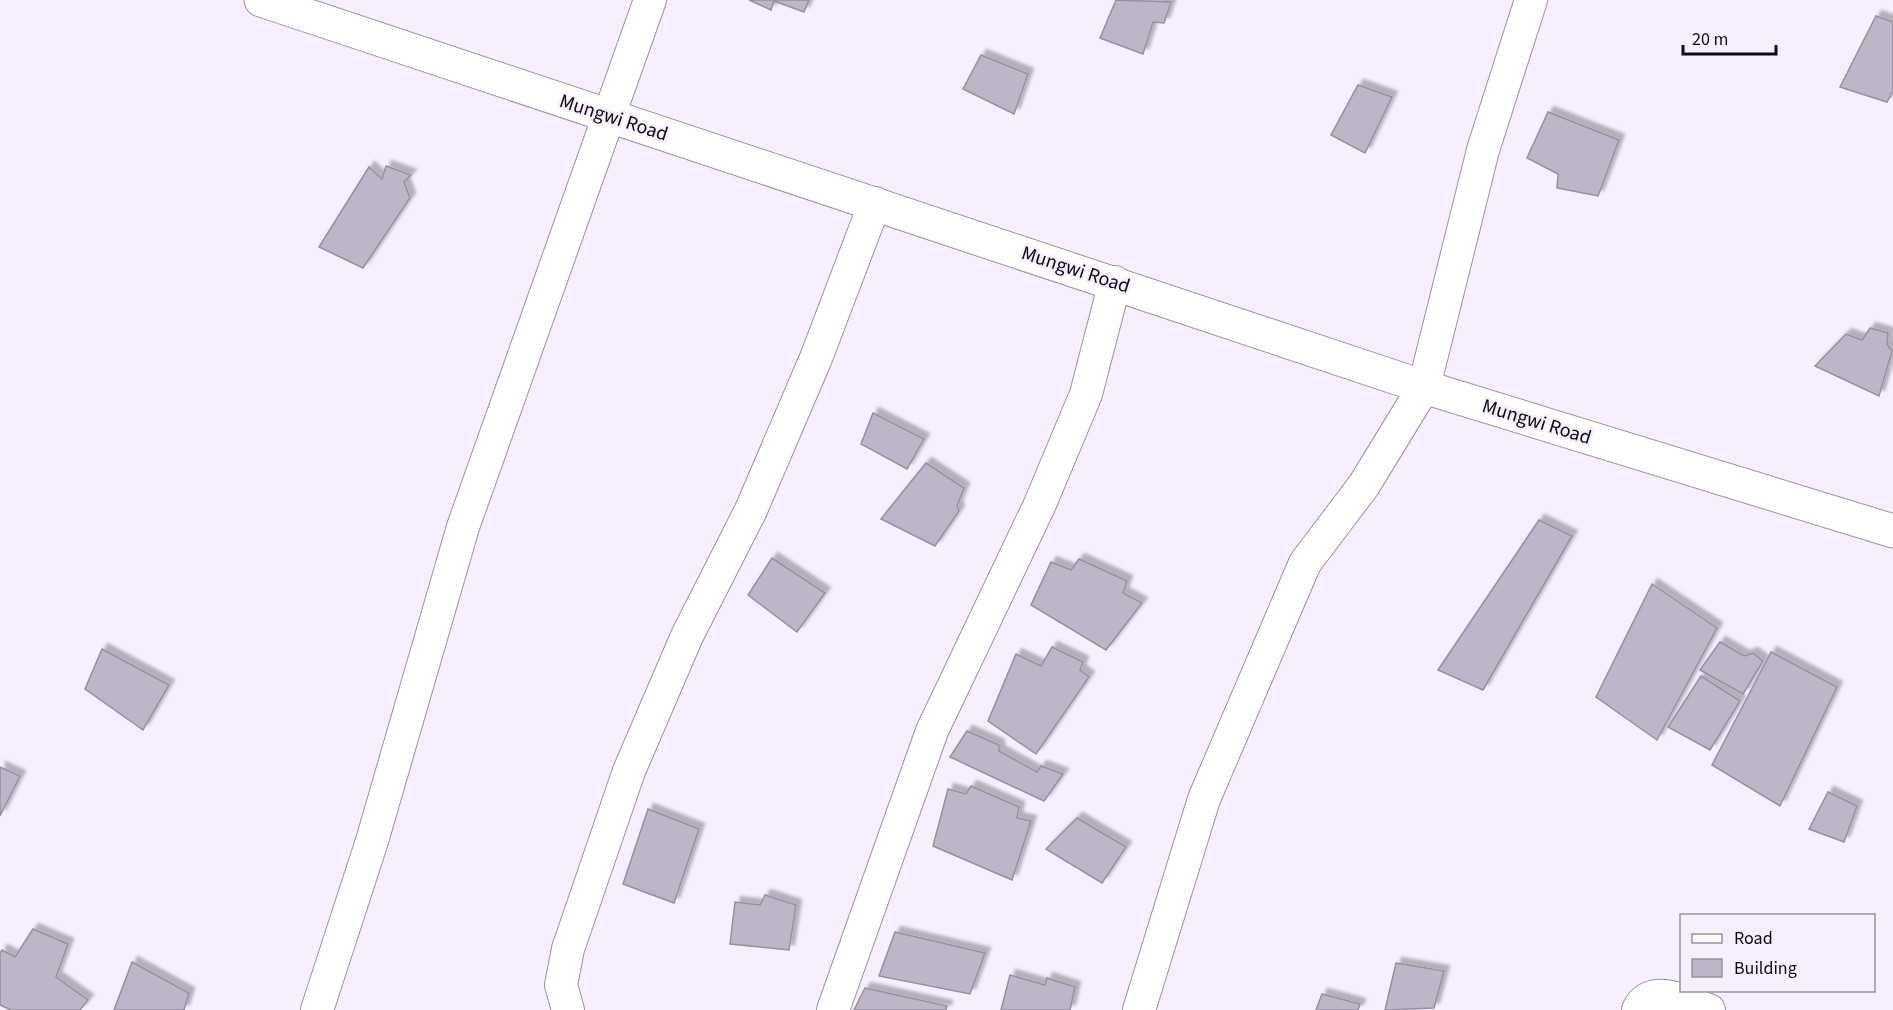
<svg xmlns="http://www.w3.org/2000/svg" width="1893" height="1010" font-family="'Source Sans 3',sans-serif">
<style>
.building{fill:#bfb5c8;stroke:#988ea1;stroke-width:1.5;filter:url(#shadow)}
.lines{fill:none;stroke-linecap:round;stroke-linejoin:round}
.minor-casing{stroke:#9b91a4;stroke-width:34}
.major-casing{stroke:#9b91a4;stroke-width:35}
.minor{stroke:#fff;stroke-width:32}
.major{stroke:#fff;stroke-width:33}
.labels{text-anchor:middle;stroke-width:5;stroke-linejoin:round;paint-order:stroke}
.street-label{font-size:20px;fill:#0d0a10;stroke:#f7eeff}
</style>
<defs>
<filter id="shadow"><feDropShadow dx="5.5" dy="-5.5" stdDeviation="1.5" flood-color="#0004"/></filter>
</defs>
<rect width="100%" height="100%" fill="#f7eeff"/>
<g class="building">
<polygon points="749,0 809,0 804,12 774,1 771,10"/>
<polygon points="1116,0 1171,2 1164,23 1153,22 1143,54 1100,38"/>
<polygon points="1876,16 1893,22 1893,91 1887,102 1840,87"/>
<polygon points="981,55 1028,74 1014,114 963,89"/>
<polygon points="1358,85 1392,97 1365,153 1331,135"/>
<polygon points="1548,112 1619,140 1598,196 1557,188 1558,174 1527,158"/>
<polygon points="386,166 411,175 404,182 410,198 363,268 319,247 369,167 382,179"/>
<polygon points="1870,328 1888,333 1887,344 1892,351 1879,396 1815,366 1846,334 1862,340"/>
<polygon points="873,413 924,439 907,469 861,444"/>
<polygon points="926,463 964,488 957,506 959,511 935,546 881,519"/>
<polygon points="1539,520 1572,536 1483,690 1438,670"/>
<polygon points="772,558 825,593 797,632 748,595"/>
<polygon points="1079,559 1127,581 1123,593 1142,603 1106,650 1031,605 1051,562 1071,570"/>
<polygon points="1652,584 1717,628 1657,740 1596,697"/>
<polygon points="1720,642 1744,656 1753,653 1763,661 1743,694 1700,670"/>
<polygon points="1052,647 1083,662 1080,670 1089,677 1036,754 988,721 1016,654 1041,666"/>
<polygon points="102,649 169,685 143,730 85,689"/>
<polygon points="1771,652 1837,687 1780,806 1712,765"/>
<polygon points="1701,676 1740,701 1710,750 1668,727"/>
<polygon points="967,731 999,745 999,751 1037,772 1041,766 1063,774 1044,801 950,757"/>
<polygon points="0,767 20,776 0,816"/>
<polygon points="971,786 1019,807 1017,818 1031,821 1012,880 933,846 948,789 966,794"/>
<polygon points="1828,792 1857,806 1844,842 1809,829"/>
<polygon points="648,809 699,829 674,903 623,884"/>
<polygon points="1077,818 1126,847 1102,883 1046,849"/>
<polygon points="765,895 796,905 789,950 730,944 735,902 760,905"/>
<polygon points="33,929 68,944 56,977 88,1000 80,1010 11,1010 0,1005 0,953 2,950 15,957"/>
<polygon points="895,932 985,953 970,994 879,976"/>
<polygon points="132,962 189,993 184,1010 114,1010"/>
<polygon points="1396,963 1444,971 1434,1008 1385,1010"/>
<polygon points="1010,975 1045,985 1047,978 1075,987 1070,1010 1001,1010"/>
<polygon points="865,988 947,1006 946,1010 854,1010"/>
<polygon points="1322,994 1360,1004 1358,1010 1316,1010"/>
</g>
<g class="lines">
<defs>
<g id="minor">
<polyline points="317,1010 372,841 463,527 650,0"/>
<polyline points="568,1010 561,985 568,949 629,771 687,636 751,510 816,358 875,203"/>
<polyline points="833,1010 932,731 1040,504 1086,394 1115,282"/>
<polyline points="1139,1010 1204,799 1305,563 1364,485 1424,387 1483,150 1531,0"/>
<path d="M1638 1010C1650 982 1689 1003 1709 1010"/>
</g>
<polyline id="major" points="261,0 1424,387 1893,531"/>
</defs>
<use href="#minor" class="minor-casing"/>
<use href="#major" class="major-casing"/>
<use href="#minor" class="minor"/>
<use href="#major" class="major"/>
</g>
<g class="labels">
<g class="street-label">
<text transform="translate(614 117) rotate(18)" y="7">Mungwi Road</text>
<text transform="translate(1076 269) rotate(18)" y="7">Mungwi Road</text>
<text transform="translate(1537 421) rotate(17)" y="7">Mungwi Road</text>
</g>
</g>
<rect x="1680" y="914" width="195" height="78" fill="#f7eeff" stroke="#99939f" stroke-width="1.5"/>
<rect x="1692" y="934" width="30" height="9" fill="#ffffff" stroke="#99939f" stroke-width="1.5"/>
<text x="1734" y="944" font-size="18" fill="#0d0a10">Road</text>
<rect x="1692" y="959" width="30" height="18" fill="#bfb5c8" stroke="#99939f" stroke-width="1.5"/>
<text x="1734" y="974" font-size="18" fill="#0d0a10">Building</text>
<path d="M1683 45v9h93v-9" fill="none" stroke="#0d0a10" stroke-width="3"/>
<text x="1692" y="45" font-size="18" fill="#0d0a10" stroke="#f7eeff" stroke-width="4.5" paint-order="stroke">20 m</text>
</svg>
